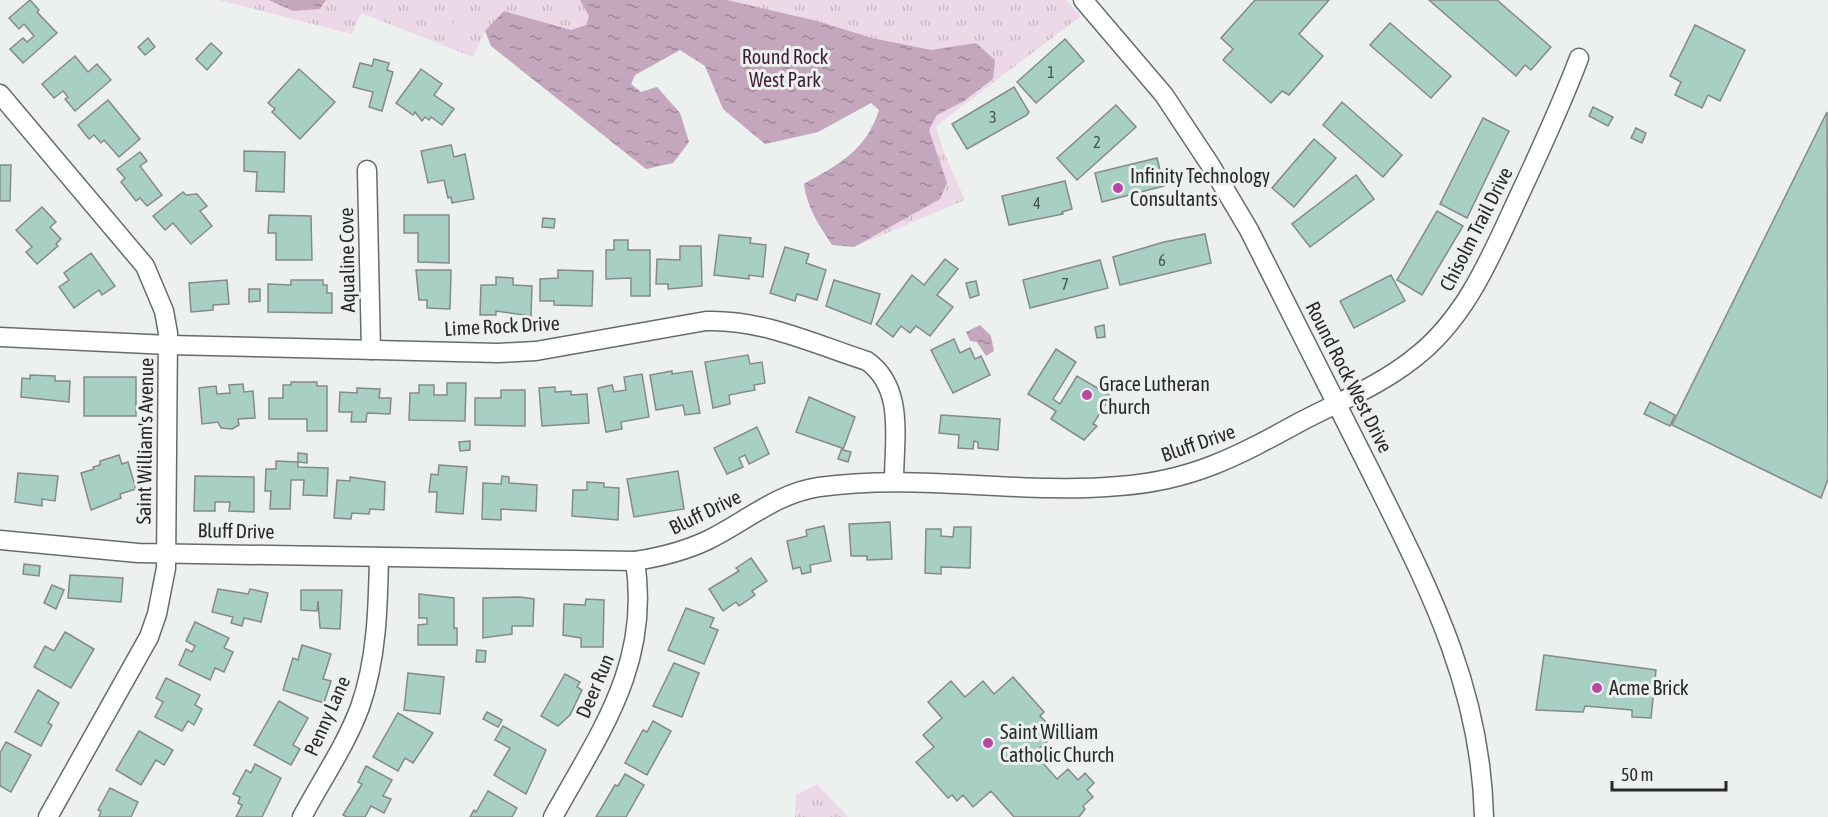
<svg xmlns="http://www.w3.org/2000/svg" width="1828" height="817" font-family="'Asap Condensed',sans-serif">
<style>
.grass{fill:url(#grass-tufts)}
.garden{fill:#ecd8e6}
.water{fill:url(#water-ripples)}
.building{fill:#a8cfc4;stroke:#858a88;stroke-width:1.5}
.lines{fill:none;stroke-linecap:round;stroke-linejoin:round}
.minor-casing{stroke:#676c6b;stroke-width:21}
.minor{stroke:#fff;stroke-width:18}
.poi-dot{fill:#b948a3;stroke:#ecf1f0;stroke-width:2}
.labels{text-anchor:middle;stroke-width:6;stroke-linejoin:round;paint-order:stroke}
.number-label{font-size:16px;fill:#485350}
.park-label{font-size:20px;fill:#421c3a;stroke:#ecf1f0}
.poi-label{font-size:20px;fill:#282a2a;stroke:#ecf1f0;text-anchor:start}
.street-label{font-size:20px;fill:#282a2a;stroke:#ecf1f0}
</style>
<defs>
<pattern id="grass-tufts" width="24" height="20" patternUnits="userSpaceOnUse" patternTransform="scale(1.5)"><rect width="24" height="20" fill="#ecd8e6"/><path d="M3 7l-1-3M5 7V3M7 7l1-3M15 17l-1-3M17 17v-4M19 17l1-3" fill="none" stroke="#cabac5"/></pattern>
<pattern id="water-ripples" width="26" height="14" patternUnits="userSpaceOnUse" patternTransform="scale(1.5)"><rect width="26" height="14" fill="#c4a7bc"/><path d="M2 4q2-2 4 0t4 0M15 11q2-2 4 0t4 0" fill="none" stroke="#9f8899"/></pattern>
</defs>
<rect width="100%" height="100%" fill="#ecf1f0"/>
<g class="grass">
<path d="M219 0H1066L1081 16 936 126 943 150 965 200 854 247 832 245C819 225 807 208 804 184 841 163 864 152 879 110L871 103 818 132 765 144 723 109 705 66 680 50 635 75 631 84 641 92 657 87 680 113 689 142 673 163 646 169 491 46 485 31 473 57 361 13 352 34Z"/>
<polygon points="817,784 848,817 795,817 796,795"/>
</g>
<polygon class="garden" points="460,10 473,16 459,44 446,37"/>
<g class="water">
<polygon points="269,0 326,0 320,9 293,11"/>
<path d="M580 0H727L817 21 872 38 931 50 976 43 995 60 993 79 964 101 937 115 929 130 947 183 940 199 854 247 832 245C819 225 807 208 804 184 839 164 867 150 879 110L871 103 818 132 765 144 723 109 705 66 680 50 635 75 631 84 641 92 657 87 680 113 689 142 673 163 646 169 491 46 485 31 504 11 571 30 586 25 589 16Z"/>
<polygon points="980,325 991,336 994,351 986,356 977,342 970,341 966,332"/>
</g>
<g class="building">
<polygon points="30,0 39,10 37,12 57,33 23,63 10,49 23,38 27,42 34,36 24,24 19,29 9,18"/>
<polygon points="1255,0 1329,0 1299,34 1323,56 1289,95 1282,91 1271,103 1223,60 1233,49 1221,38"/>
<polygon points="1429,0 1497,0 1551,47 1531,70 1525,65 1516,76"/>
<polygon points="1390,23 1451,76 1431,98 1370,45"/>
<polygon points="1695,25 1745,50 1720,101 1708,95 1702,108 1675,95 1681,82 1670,76"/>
<polygon points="148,38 155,47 145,55 138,47"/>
<polygon points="1065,39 1084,61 1036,103 1017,82"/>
<polygon points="211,43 222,53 207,70 196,59"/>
<polygon points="75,56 88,72 97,64 111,80 75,111 65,99 68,97 63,91 54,98 42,84"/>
<polygon points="374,59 389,63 387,70 393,72 382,111 369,107 373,92 353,87 360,63 372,66"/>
<polygon points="299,69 335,102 300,139 272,112 275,109 268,103"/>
<polygon points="421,69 442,84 434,95 454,109 442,125 431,117 429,120 425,117 422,121 415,112 413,115 396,103"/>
<polygon points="1014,87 1029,112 1027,115 967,149 952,124"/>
<polygon points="108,100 140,139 119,157 104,140 101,143 94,135 89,139 78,125"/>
<polygon points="1342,102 1402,155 1383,177 1323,125"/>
<polygon points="1116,105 1136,127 1077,180 1057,158"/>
<polygon points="1593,107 1613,117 1608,126 1589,116"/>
<polygon points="1827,112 1828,479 1821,498 1672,425"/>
<polygon points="1483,118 1509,131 1467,218 1440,204"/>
<polygon points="1636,128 1646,133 1642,143 1631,138"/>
<polygon points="1314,139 1336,158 1294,207 1272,188"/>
<polygon points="451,145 454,157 465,154 474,199 452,203 451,197 448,198 444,180 428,183 421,151"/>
<polygon points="244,151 285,152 284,192 256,191 257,172 244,171"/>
<polygon points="140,152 147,161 140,166 162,195 147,206 140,198 136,201 121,182 125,178 117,169"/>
<polygon points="1157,158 1164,186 1102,202 1095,173"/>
<polygon points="0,165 11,165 10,201 0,201"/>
<polygon points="1356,175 1374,199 1310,247 1292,224"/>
<polygon points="1065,181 1072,209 1062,212 1063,214 1009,225 1002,196"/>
<polygon points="183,192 186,195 197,194 207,206 200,211 212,226 191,244 173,223 165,230 153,216"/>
<polygon points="42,207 56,222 50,227 61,239 56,244 58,246 37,264 26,252 32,247 16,230"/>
<polygon points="1437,211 1463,226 1422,295 1397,280"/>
<polygon points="269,215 311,216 312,260 276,260 276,233 268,233"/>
<polygon points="404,215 449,215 449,263 418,262 418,233 404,233"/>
<polygon points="543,218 555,219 554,228 542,227"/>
<polygon points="1205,234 1211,263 1120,285 1113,257 1164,242"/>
<polygon points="719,235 751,238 750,243 766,245 763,277 749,275 749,279 714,275"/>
<polygon points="614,240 628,240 628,250 650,250 650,296 631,296 631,278 606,279 606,250 614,250"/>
<polygon points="680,246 701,246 702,286 668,289 668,284 656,284 657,259 680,260"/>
<polygon points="785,247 809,254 806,263 826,270 817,300 797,294 795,301 770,293"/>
<polygon points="91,253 115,286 102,295 99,290 74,308 59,287 69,280 64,273"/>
<polygon points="945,259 958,269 937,295 953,307 930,336 916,326 910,333 901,326 893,337 876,324 912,275 924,285"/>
<polygon points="1100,260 1108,288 1030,308 1023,280"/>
<polygon points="416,270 451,270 450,309 427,308 427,300 419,300"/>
<polygon points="558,270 593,271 592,306 554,305 554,301 540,301 540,279 558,278"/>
<polygon points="1391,275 1405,301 1354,328 1340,301"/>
<polygon points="496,277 513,278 513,285 532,286 531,316 496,311 496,315 480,315 481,285 496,285"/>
<polygon points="227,280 229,304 213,305 213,310 191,312 189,283"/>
<polygon points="291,280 323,280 323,285 327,285 327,293 332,293 332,313 268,312 268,284 291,285"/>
<polygon points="834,280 880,294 871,324 826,306"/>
<polygon points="976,281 979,295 970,298 966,283"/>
<polygon points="249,289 260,289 260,301 249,302"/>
<polygon points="1104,325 1105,337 1097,338 1095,327"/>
<polygon points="954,339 960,353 970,348 975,359 981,356 990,375 953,393 931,350"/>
<polygon points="1056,349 1076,362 1053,399 1060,404 1077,376 1111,396 1093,424 1097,426 1084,440 1051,419 1056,411 1028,394"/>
<polygon points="748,355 750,364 762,362 765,383 754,385 755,390 729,395 730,404 713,408 705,362"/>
<polygon points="672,371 672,374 692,371 700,413 685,415 683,405 656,410 650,375"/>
<polygon points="642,374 649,417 621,422 622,429 606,432 598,388 612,385 614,392 626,390 624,377"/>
<polygon points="30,375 55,376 55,381 70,381 69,402 21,397 22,378 30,379"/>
<rect x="84" y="377" width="52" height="39"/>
<polygon points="291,382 317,382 317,386 327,386 327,431 307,431 307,419 269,419 269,398 283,398 283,385 291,385"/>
<polygon points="447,383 466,383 465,421 409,420 410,393 419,393 419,385 434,385 434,395 447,395"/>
<polygon points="243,384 244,392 253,391 255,418 238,419 239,425 232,429 221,428 218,422 202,424 199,388 216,386 217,394 230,393 229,385"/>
<polygon points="555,387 555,392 571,391 571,395 587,394 589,423 542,426 539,388"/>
<polygon points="357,388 380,389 379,398 391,398 390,414 367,413 366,422 351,422 352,412 339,412 340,392 357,393"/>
<polygon points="501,390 525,390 525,426 475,425 475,398 501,398"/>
<polygon points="809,397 855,417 843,450 851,452 848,462 838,459 842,448 796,432"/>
<polygon points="1650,402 1675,415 1670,426 1644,414"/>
<polygon points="941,415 1000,419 998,450 978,448 978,442 974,441 973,449 958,448 959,435 939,433"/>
<polygon points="757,427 769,454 749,464 745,455 739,458 743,467 727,474 714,448"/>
<polygon points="470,441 470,450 460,451 459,442"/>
<polygon points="298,453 307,454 307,463 298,462 298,467 328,468 327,496 303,495 304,480 291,480 290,509 270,509 271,491 265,491 266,469 276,469 276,461 298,462"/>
<polygon points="119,455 122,464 128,462 136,489 120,494 121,498 91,510 81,473 94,469 93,467 100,465 100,461"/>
<polygon points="439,465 467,467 463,514 436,512 437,492 429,492 431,474 438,475"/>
<polygon points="678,471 684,509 634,517 627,479"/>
<polygon points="18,473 58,476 55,501 42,499 42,506 15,502"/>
<polygon points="195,476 254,477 254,512 229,511 230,502 215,502 215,511 194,511"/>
<polygon points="502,476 509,477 509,483 537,485 536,511 501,509 501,520 482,519 483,483 501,484"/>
<polygon points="350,477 385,482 384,510 370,509 369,514 352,513 351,519 334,518 337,480 350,481"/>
<polygon points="587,482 604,483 604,487 619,488 618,520 572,516 573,490 587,490"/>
<polygon points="890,522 892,559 867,560 867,556 851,556 849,524"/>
<polygon points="824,526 831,561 810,565 811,572 802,574 800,567 793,569 787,541 807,536 806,530"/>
<polygon points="954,527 971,527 970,568 941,567 941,574 925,573 926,529 941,529 941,536 953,537"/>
<polygon points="751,558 767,581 752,591 755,595 739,606 736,602 723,611 709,589 739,571 736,568"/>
<polygon points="24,564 40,566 39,576 23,574"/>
<polygon points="70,575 123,578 121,602 68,598"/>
<polygon points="52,585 64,590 56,609 44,603"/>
<polygon points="218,589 248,594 250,589 268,593 261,622 244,618 242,626 231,623 233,617 212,612"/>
<polygon points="301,590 342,590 340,629 320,628 318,601 317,611 301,610"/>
<polygon points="419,594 454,598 454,628 457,628 457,645 418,645 418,625 427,624 427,618 419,618"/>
<polygon points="520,597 534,599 533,626 512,626 512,634 483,638 483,598"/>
<polygon points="586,599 604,600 603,647 581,647 581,638 563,635 564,604 585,605"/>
<polygon points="686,608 714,618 710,627 718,630 704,664 668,650"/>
<polygon points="195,622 229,638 224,648 233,652 224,672 215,668 210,680 179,665 186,649 192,652 195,646 186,641"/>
<polygon points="65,632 94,649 71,688 34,667 45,646 54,651"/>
<polygon points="302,645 331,654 323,679 331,681 324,703 283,690 293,658 298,660"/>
<polygon points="477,650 486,651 485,662 476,662"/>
<polygon points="1544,655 1656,670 1651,718 1632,717 1632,710 1585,706 1583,712 1536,710"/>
<polygon points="674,663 699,673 682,717 653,706"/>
<polygon points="408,673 444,677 440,714 404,710"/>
<polygon points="565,674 580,682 577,687 582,690 570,715 558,726 541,716"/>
<polygon points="1013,677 1044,712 1040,716 1046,722 1040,728 1050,739 1034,753 1057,779 1068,769 1078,780 1085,773 1094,783 1087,790 1093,797 1083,806 1085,809 1079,817 1014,817 991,791 973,807 963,795 957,801 952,795 948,798 916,762 934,747 923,735 942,718 928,702 951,681 965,697 983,681 994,694"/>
<polygon points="166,678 200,695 195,705 202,709 194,725 188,721 182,731 155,717 163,702 156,698"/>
<polygon points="38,690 59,703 48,723 52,725 41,746 15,732"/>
<polygon points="279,701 308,718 293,745 300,749 291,765 254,745"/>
<polygon points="487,712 502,720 498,727 483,719"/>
<polygon points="398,713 433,733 413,763 405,758 398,771 373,757"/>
<polygon points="653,721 671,731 647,775 625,763 643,730 647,732"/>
<polygon points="503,726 546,750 526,794 494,775 510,748 495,740"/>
<polygon points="139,731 173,750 164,765 156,760 141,785 116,770"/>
<polygon points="6,742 31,755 11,792 0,786 0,753"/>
<polygon points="255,764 281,778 262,817 236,817 242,805 238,803 240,797 233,794 246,770 251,773"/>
<polygon points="366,766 392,780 383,796 391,799 384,813 371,806 365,817 347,817 343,815 362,784 358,782"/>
<polygon points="625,774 644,785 626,817 596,817 615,785 618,786"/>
<polygon points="110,788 138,802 131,817 99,817 101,811 98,810"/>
<polygon points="488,791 517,808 512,817 470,817 474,810 476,812"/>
</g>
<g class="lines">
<defs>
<g id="minor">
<path d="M1083 0 1164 95 1211 166 1249 230C1290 310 1330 390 1370 470 1427 585 1481 685 1484 817"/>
<polyline points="0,94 145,266 164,311 168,333 166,568 157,614 149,637 48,817"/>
<polyline points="367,170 371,350"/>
<path d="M0 337 169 345 498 353 536 351 706 321C762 319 814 344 867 361 905 388 894 439 894 481"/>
<path d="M0 540 138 553 635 561C661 557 685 551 708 540 745 522 777 493 819 487 919 473 1019 495 1119 486 1192 481 1238 456 1300 422 1338 402 1379 386 1413 359 1466 319 1491 256 1518 198 1540 151 1561 106 1579 58"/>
<path d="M302 817C321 781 346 745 360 707 377 659 378 607 379 557"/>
<path d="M553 817C600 732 651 664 635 561"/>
</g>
</defs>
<use href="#minor" class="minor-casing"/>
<use href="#minor" class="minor"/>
</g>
<g class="poi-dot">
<circle cx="1118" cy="188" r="6"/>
<circle cx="1087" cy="395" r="6"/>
<circle cx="1597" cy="688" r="6"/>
<circle cx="988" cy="743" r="6"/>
</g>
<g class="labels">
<g class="number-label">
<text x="1051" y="78">1</text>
<text x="993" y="123">3</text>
<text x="1097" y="148">2</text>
<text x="1037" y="209">4</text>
<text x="1162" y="266">6</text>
<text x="1065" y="290">7</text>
</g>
<g class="park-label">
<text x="785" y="64">Round Rock<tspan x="785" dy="23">West Park</tspan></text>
</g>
<g class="poi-label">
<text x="1130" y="183">Infinity Technology<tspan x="1130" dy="23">Consultants</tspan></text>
<text x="1099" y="391">Grace Lutheran<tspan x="1099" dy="23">Church</tspan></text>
<text x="1609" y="695">Acme Brick</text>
<text x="1000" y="739">Saint William<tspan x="1000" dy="23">Catholic Church</tspan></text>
</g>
<g class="street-label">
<text transform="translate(1476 229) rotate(-63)" y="7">Chisolm Trail Drive</text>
<text transform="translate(347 260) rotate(-91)" y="7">Aqualine Cove</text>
<text transform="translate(502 326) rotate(-3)" y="7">Lime Rock Drive</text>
<text transform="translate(1349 377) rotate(63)" y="7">Round Rock West Drive</text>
<text transform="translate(145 441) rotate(-89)" y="7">Saint William's Avenue</text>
<text transform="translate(1198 443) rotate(-19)" y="7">Bluff Drive</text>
<text transform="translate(705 512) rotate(-26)" y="7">Bluff Drive</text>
<text transform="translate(236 531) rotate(1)" y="7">Bluff Drive</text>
<text transform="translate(595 686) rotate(-67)" y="7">Deer Run</text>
<text transform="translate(327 716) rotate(-66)" y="7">Penny Lane</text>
</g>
</g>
<path d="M1612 781v9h114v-9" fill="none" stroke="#282a2a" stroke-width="3"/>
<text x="1621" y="781" font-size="18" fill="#282a2a" stroke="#ecf1f0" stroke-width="4.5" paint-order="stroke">50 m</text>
</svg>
